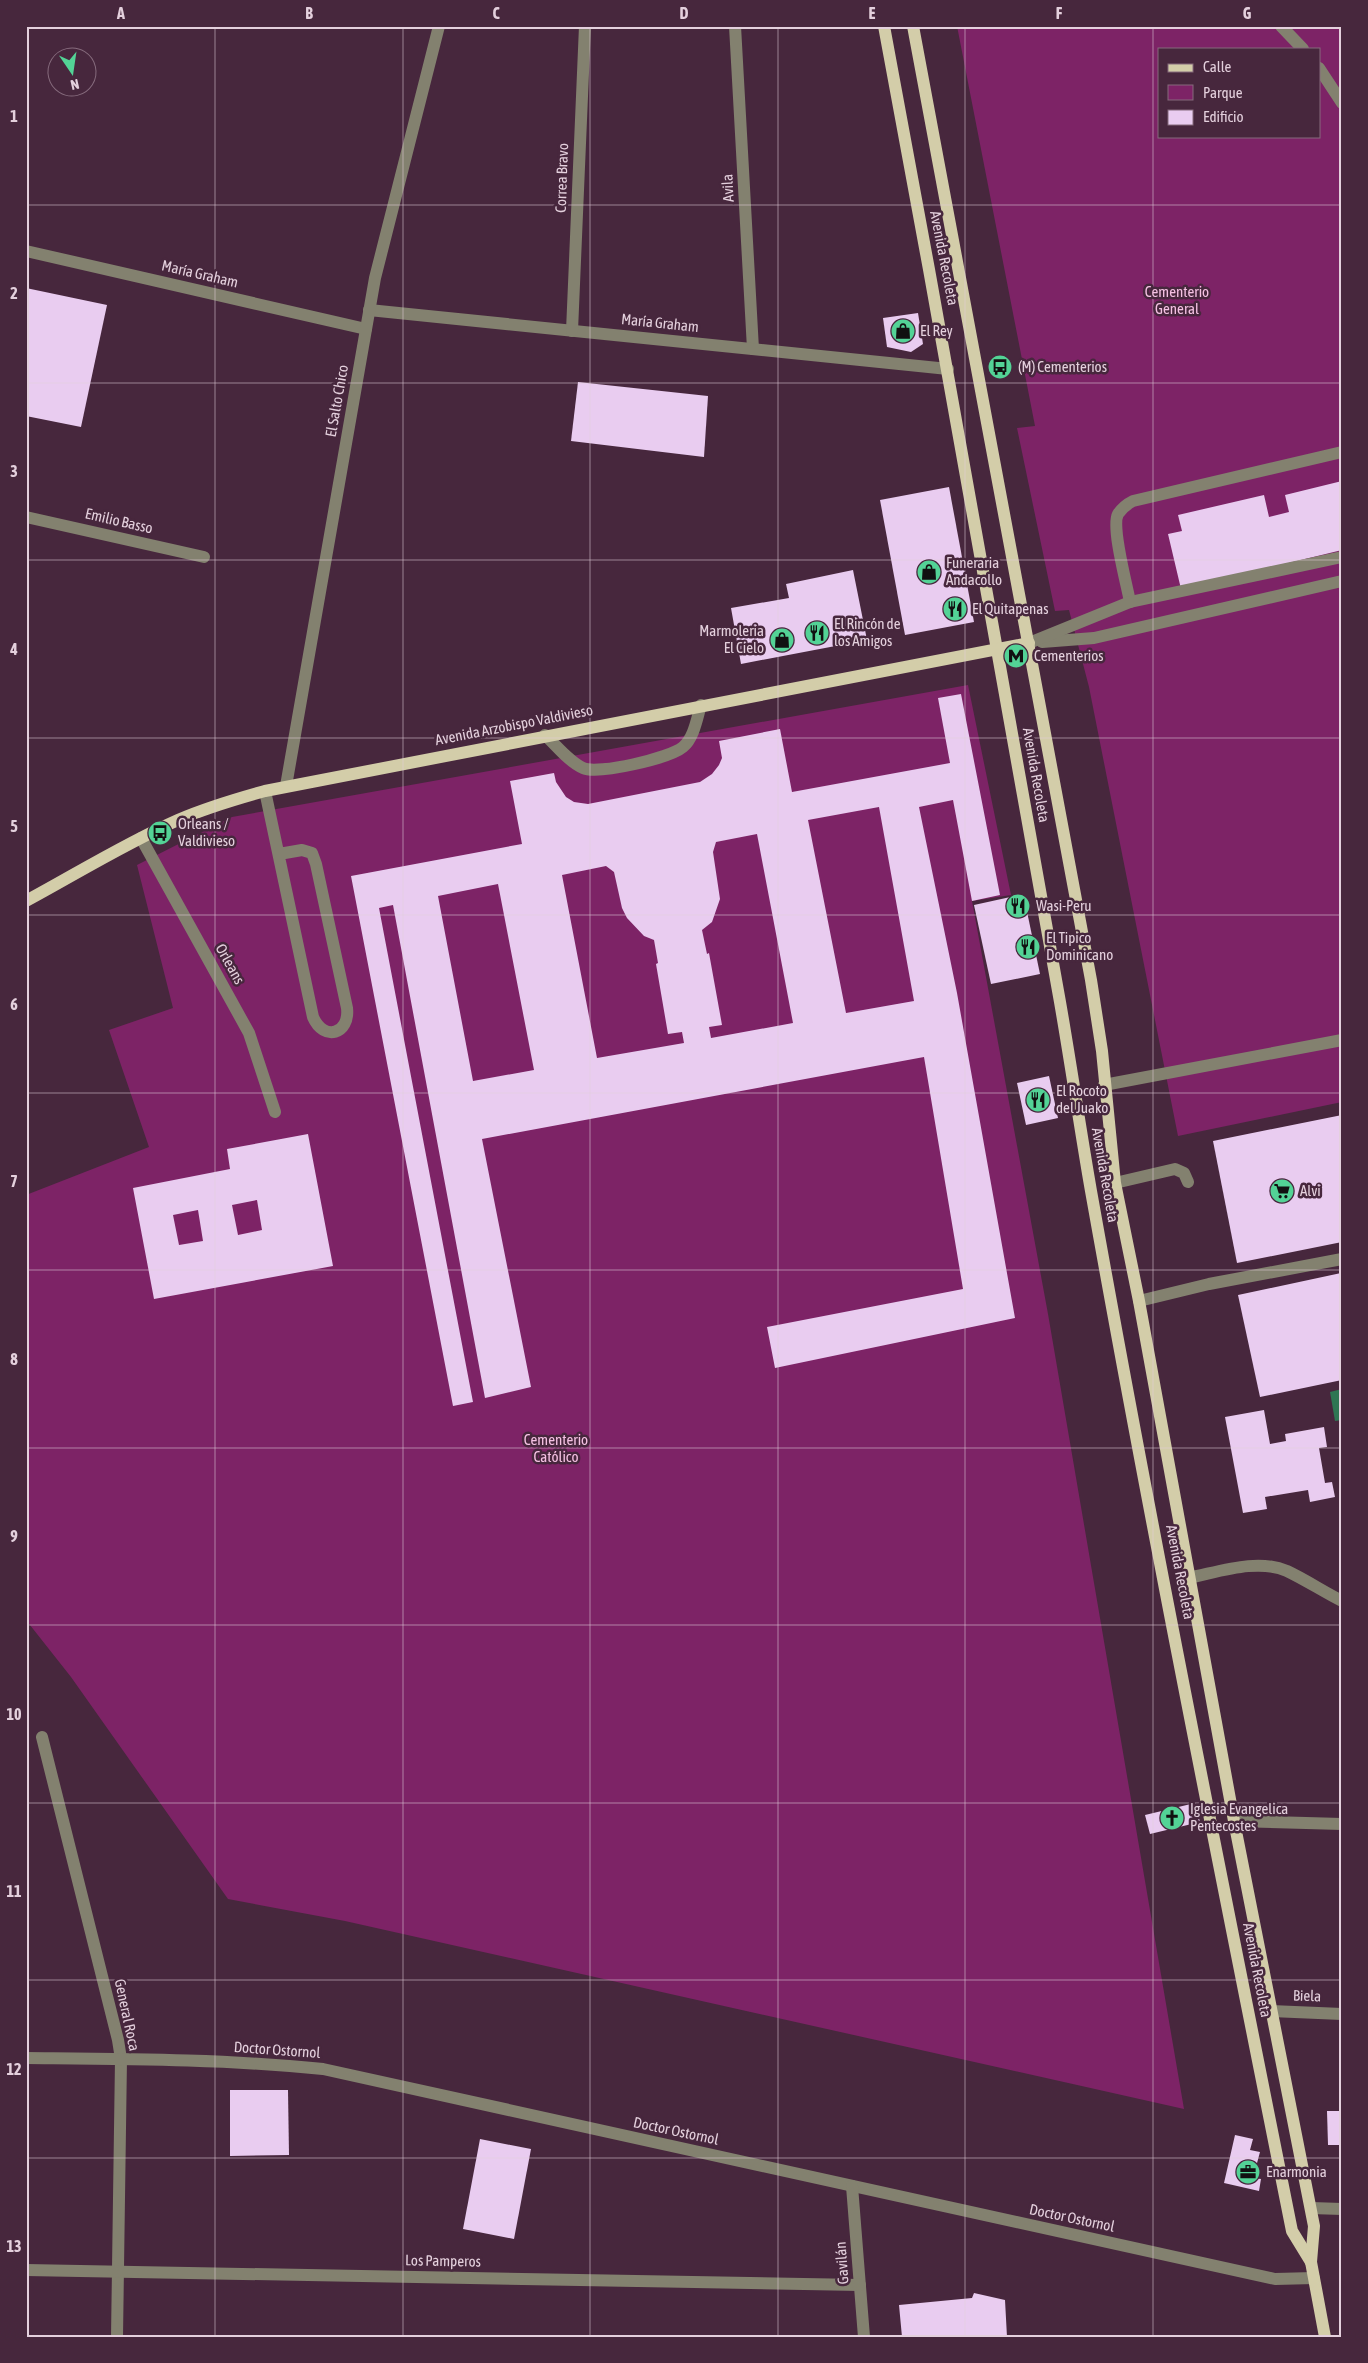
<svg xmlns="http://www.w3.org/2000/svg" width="1368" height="2363" font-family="'Asap Condensed',sans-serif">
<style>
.green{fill:#7d2366;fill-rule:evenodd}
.water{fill:#2e7653}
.building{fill:#e9ccf0;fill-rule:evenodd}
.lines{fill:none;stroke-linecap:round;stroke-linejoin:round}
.minor{stroke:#83816f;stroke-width:12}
.major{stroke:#d3cda9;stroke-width:12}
.grid{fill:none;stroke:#e4d0dd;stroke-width:1;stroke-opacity:0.55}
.labels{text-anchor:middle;stroke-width:5;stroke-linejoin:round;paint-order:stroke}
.street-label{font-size:15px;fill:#e4d0dd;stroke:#47273d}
.park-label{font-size:15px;fill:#f5c1e3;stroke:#47273d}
.poi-label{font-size:15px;fill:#e4d0dd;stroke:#47273d;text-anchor:start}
.neatline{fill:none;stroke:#e4d0dd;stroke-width:2}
.grid-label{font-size:16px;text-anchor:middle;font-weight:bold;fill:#e4d0dd}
</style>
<rect width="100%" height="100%" fill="#47273d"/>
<g class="green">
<path d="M957 26H1342V1102L1178 1136 1089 687 1069 610 1055 611 1017 428 1035 426ZM1159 49H1319V136H1159Z"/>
<polygon points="968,685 1011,895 972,901 1048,1314 1184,2109 345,1921 228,1899 71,1677 26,1620 26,1195 149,1147 109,1030 173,1008 137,865 232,817"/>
</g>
<polygon class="water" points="1342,1389 1342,1420 1335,1421 1330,1392"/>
<g class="building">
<polygon points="26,288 107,305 81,427 26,416"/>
<polygon points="918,313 923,344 911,352 887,347 883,318"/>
<polygon points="578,382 708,396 704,457 571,441"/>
<polygon points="1342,481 1342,550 1181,589 1168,534 1182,531 1178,515 1264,495 1269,517 1289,512 1285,495"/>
<polygon points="949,487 974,622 905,635 880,500"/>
<polygon points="853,570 867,640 741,664 731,608 789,598 786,584"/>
<path d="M961 694 1000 895 972 901 953 800 919 807 957 993 1015 1318 775 1368 767 1327 963 1289 924 1057 482 1139 531 1387 485 1398 393 905 379 908 473 1402 453 1406 351 876 522 844 510 781 554 773 556 782 566 797 574 802 588 804 700 782 712 774 719 765 722 758 719 741 780 729 792 792 950 763 938 698ZM879 807 914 1001 846 1013 808 820ZM757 834 793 1023 711 1038 709 1027 722 1025 709 953 707 954 702 930 712 922 720 899 713 852 716 842ZM606 866 614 872 622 908 627 918 644 936 654 940 658 963 656 964 668 1034 682 1032 684 1043 597 1058 562 875ZM498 884 534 1070 473 1081 438 896Z"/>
<polygon points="1015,896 1025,902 1040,974 991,984 974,905"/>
<polygon points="1049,1076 1058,1118 1026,1125 1017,1083"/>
<polygon points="1342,1115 1342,1242 1237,1263 1213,1141"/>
<path d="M308 1134 333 1266 154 1299 133 1188 230 1169 227 1149ZM257 1200 262 1230 238 1235 232 1205ZM198 1210 203 1241 179 1245 173 1215Z"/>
<polygon points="1341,1273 1342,1380 1260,1397 1238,1295"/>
<polygon points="1264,1410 1270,1444 1286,1441 1285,1434 1324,1427 1327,1447 1319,1448 1325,1483 1332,1482 1335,1497 1310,1502 1308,1490 1265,1497 1267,1509 1243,1513 1225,1417"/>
<polygon points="1195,1803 1200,1822 1150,1834 1145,1815"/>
<polygon points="230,2090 288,2090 289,2155 230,2156"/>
<polygon points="1327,2111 1342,2111 1342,2145 1328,2145"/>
<polygon points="1235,2135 1253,2139 1250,2150 1260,2152 1253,2178 1261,2179 1259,2191 1224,2183"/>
<polygon points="480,2139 531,2149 514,2239 463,2229"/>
<polygon points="974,2293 1005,2300 1007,2337 902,2337 899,2305 972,2298"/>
</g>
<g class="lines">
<g class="minor">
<polyline points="735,26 753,349"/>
<polyline points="1281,26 1303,49"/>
<polyline points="1319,68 1342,103"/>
<polyline points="26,251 366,329"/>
<polyline points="369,310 948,369"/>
<polyline points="572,331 585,26"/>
<polyline points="26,517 204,557"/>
<path d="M1130 602C1127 585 1111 527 1118 514 1122 508 1127 504 1133 501L1342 452"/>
<polyline points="1042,642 1094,638 1342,581"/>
<polyline points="1029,643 1130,602 1342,557"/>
<path d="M545 735C556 745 569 762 583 768 598 775 670 758 683 747 694 738 697 718 701 705"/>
<polyline points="286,786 375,278 439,26"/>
<path d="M265 791 313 1017C324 1042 350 1034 347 1008L316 864 312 853 302 850 279 854"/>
<polyline points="141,838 249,1033 275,1112"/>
<polyline points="1104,1085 1342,1040"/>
<polyline points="1115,1183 1175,1169 1184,1173 1188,1182"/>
<polyline points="1139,1301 1209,1284 1342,1259"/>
<path d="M1188 1578C1219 1572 1257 1558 1287 1571 1306 1580 1324 1592 1342 1601"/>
<polyline points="42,1737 118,2040 121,2059 117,2337"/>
<polyline points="1234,1821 1342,1824"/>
<polyline points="1271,2011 1342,2014"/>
<path d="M26 2058C125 2059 224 2059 323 2069L1275 2279 1314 2278"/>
<polyline points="852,2186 864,2337"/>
<polyline points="1311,2208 1342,2209"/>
<polyline points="26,2270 860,2285"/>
</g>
<g class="major">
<path d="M884 26C945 351 1002 677 1060 1002 1071 1065 1080 1128 1091 1191 1153 1539 1223 1885 1292 2231L1311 2262"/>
<polyline points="913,26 1091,980 1102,1051 1115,1183 1139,1301 1234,1821 1314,2226 1311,2262 1325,2337"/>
<path d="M26 901C76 874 126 843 178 820 206 808 236 799 265 791L1029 643"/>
</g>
</g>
<path class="grid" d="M215 26V2337M403 26V2337M590 26V2337M778 26V2337M965 26V2337M1153 26V2337M26 205H1342M26 383H1342M26 560H1342M26 738H1342M26 915H1342M26 1093H1342M26 1270H1342M26 1448H1342M26 1625H1342M26 1803H1342M26 1980H1342M26 2158H1342"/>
<defs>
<symbol id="shop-disc" viewBox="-11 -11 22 22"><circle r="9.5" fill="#53d396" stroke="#47273d"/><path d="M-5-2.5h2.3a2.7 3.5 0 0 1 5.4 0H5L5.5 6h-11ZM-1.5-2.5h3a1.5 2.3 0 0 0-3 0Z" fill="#111"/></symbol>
<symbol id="bus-disc" viewBox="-11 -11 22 22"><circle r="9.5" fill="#53d396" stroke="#47273d"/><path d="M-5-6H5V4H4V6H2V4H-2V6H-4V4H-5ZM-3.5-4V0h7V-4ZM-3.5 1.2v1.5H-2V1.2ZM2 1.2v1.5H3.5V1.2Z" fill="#111"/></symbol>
<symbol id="restaurant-disc" viewBox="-11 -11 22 22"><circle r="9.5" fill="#53d396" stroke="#47273d"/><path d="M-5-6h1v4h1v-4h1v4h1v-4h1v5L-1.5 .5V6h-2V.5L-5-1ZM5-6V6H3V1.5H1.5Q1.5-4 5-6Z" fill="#111"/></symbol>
<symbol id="metro-disc" viewBox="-11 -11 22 22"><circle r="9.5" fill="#53d396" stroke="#47273d"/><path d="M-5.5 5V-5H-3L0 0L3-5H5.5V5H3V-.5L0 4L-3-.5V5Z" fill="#111"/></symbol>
<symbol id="supermarket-disc" viewBox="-11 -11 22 22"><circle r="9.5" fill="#53d396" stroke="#47273d"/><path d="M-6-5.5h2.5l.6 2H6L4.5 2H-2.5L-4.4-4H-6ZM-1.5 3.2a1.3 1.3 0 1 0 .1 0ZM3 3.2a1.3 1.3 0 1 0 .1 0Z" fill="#111"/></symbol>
<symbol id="church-disc" viewBox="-11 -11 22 22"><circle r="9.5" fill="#53d396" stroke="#47273d"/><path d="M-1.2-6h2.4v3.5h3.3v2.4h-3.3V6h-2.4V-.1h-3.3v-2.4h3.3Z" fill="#111"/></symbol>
<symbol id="office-disc" viewBox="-11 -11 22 22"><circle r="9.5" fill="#53d396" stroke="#47273d"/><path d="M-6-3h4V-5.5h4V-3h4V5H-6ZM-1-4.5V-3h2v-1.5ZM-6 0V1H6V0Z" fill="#111"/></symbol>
</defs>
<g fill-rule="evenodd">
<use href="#shop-disc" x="889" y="317" width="28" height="28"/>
<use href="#bus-disc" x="986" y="353" width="28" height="28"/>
<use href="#shop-disc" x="915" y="558" width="28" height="28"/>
<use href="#restaurant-disc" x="941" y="595" width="28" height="28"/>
<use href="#restaurant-disc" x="803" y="619" width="28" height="28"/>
<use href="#shop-disc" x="768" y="626" width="28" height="28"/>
<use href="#metro-disc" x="1002" y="642" width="28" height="28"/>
<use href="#bus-disc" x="146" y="819" width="28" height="28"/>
<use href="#restaurant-disc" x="1004" y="892" width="28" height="28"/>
<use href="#restaurant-disc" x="1014" y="933" width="28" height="28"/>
<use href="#restaurant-disc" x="1024" y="1086" width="28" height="28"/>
<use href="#supermarket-disc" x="1268" y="1177" width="28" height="28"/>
<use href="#church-disc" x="1158" y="1804" width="28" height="28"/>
<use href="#office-disc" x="1234" y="2158" width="28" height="28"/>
</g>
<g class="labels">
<g class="street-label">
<text transform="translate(562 178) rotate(-88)" y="5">Correa Bravo</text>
<text transform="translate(728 188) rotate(-93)" y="5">Avila</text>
<text transform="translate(944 258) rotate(79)" y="5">Avenida Recoleta</text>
<text transform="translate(200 274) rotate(13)" y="5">María Graham</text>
<text transform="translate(660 323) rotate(6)" y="5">María Graham</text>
<text transform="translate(337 401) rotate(-80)" y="5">El Salto Chico</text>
<text transform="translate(119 521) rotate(13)" y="5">Emilio Basso</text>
<text transform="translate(514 725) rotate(-11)" y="5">Avenida Arzobispo Valdivieso</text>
<text transform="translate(1036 775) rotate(80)" y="5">Avenida Recoleta</text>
<text transform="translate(230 964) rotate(61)" y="5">Orleans</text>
<text transform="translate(1105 1175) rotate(80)" y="5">Avenida Recoleta</text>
<text transform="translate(1180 1572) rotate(79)" y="5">Avenida Recoleta</text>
<text transform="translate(1257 1970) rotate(79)" y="5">Avenida Recoleta</text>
<text transform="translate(1307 1996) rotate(2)" y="5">Biela</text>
<text transform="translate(127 2015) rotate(78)" y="5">General Roca</text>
<text transform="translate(277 2050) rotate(4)" y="5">Doctor Ostornol</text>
<text transform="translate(676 2131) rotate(12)" y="5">Doctor Ostornol</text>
<text transform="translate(1072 2218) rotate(12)" y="5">Doctor Ostornol</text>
<text transform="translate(443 2261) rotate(1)" y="5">Los Pamperos</text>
<text transform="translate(842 2263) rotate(-94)" y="5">Gavilán</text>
</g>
<g class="park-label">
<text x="1177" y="297">Cementerio<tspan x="1177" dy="17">General</tspan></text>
<text x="556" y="1445">Cementerio<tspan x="556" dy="17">Católico</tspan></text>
</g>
<g class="poi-label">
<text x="920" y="336">El Rey</text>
<text x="1018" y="372">(M) Cementerios</text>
<text x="946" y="568">Funeraria<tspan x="946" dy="17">Andacollo</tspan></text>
<text x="972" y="614">El Quitapenas</text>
<text x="834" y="629">El Rincón de<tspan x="834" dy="17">los Amigos</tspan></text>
<text x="764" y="636" text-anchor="end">Marmoleria<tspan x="764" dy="17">El Cielo</tspan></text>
<text x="1034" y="661">Cementerios</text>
<text x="178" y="829">Orleans /<tspan x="178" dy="17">Valdivieso</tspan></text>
<text x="1036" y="911">Wasi-Peru</text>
<text x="1046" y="943">El Tipico<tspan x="1046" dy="17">Dominicano</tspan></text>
<text x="1056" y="1096">El Rocoto<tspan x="1056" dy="17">del Juako</tspan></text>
<text x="1300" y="1196">Alvi</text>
<text x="1190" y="1814">Iglesia Evangelica<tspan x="1190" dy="17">Pentecostes</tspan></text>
<text x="1266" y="2177">Enarmonia</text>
</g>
</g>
<rect width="1368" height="2363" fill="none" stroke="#47273d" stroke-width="55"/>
<rect x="1158" y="48" width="162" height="90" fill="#47273d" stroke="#866b7d"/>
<rect x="1168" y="64" width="25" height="8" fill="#d3cda9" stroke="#866b7d"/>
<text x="1203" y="72" font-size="15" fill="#e4d0dd">Calle</text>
<rect x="1168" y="85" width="25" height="15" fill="#7d2366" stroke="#866b7d"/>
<text x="1203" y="98" font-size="15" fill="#e4d0dd">Parque</text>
<rect x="1168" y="110" width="25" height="15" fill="#e9ccf0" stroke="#866b7d"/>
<text x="1203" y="122" font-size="15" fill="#e4d0dd">Edificio</text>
<g transform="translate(72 72) rotate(167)"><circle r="24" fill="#47273d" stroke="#866b7d"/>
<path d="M0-4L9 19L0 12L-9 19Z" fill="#53d396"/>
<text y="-8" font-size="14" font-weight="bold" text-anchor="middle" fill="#e4d0dd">N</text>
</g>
<rect x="28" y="28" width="1312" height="2308" class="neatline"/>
<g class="grid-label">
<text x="121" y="19">A</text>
<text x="309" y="19">B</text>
<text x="496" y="19">C</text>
<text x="684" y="19">D</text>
<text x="872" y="19">E</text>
<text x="1059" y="19">F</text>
<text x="1247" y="19">G</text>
<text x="14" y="122">1</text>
<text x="14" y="299">2</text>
<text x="14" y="477">3</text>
<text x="14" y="655">4</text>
<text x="14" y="832">5</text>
<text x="14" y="1010">6</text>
<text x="14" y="1187">7</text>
<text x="14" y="1365">8</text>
<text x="14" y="1542">9</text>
<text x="14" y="1720">10</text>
<text x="14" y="1897">11</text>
<text x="14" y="2075">12</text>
<text x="14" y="2252">13</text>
</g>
</svg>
